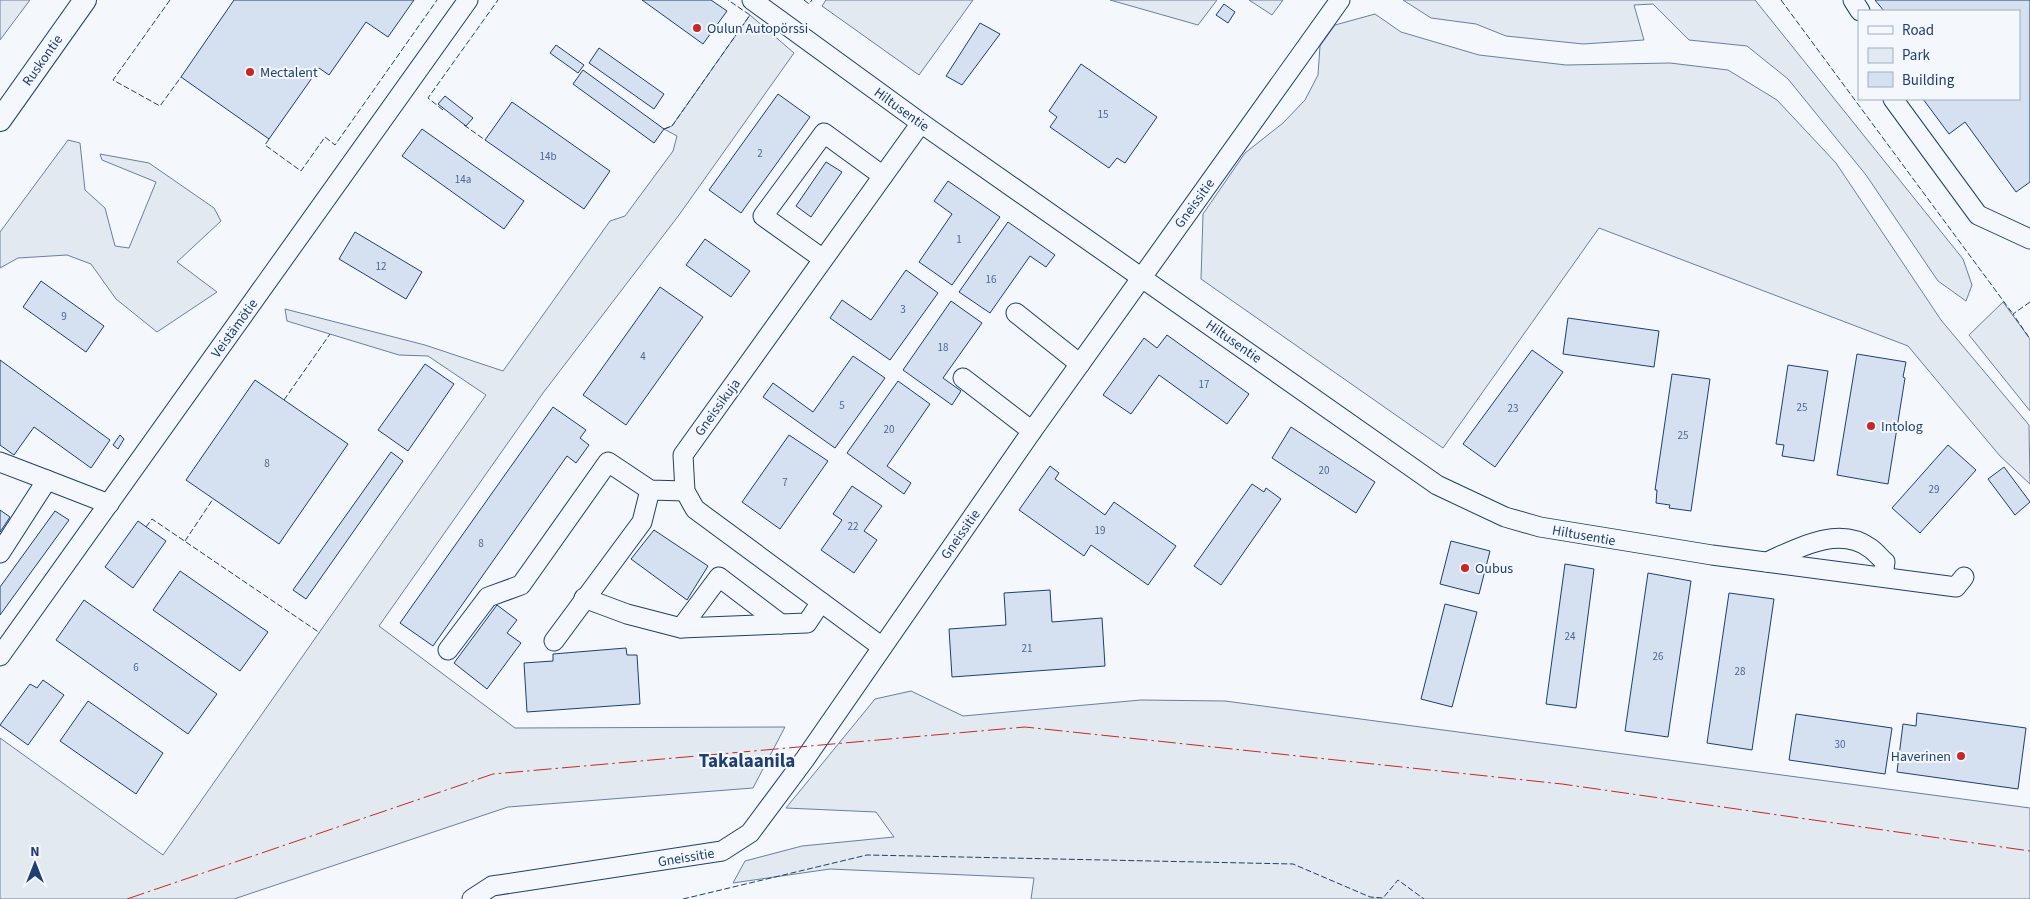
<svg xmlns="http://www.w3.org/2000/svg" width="2030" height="899" font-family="'Source Sans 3',sans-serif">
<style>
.green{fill:#e3e9f0;stroke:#687fa3}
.building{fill:#d5e0f0;stroke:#1d3f73}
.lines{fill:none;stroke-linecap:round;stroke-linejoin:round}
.minor-casing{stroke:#1d3f73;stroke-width:21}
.major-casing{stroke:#1d3f73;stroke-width:24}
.minor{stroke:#f4f7fb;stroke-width:19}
.major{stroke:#f4f7fb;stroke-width:22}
.fence{stroke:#1d3f73;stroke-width:1;stroke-dasharray:6 2.5;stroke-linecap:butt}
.power{stroke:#c62828;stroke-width:1;stroke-dasharray:18 4 2.5 4;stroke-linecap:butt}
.poi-dot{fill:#c62828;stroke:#f4f7fb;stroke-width:2}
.labels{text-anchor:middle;stroke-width:4;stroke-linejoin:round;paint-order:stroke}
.number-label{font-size:11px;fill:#4b6792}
.poi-label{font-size:14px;fill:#1d3f73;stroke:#f4f7fb;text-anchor:start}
.street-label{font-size:14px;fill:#1d3f73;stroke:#f4f7fb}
.district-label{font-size:19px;font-weight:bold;fill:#1d3f73;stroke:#f4f7fb}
</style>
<rect width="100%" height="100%" fill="#f4f7fb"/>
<g class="green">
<polygon points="0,0 30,0 0,40"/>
<polygon points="826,0 973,0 919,75 822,6"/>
<polygon points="1110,0 1217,0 1198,25"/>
<polygon points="1249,0 1283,0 1272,15"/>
<polygon points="1403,0 1755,0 1963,259 1972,285 1966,301 1938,281 1866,175 1788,79 1747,46 1689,40 1653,4 1634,5 1644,40 1583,44 1506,36 1476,24 1431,18"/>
<polygon points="1375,14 1401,32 1479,55 1566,65 1670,63 1728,70 1777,100 1836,163 1941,320 2029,425 2030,484 2000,456 1908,346 1599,228 1443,448 1201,279 1203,214 1245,153 1283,123 1305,100 1318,75 1320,46 1335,25"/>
<polygon points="750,15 794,53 679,215 543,393 379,626 515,728 785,727 753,788 508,807 234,899 0,899 0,738 163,855 486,395 428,356 399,355 287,321 285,309 425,345 503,371 610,221 625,216 673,151 677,136 664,129 672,126"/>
<polygon points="68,140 80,143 85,190 105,208 115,246 129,248 156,182 102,160 100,154 149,163 214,208 221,221 177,262 217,292 157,332 116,299 91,264 67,255 18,258 0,268 0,232"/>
<polygon points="2003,302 2030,339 2030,411 1969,335"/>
<polygon points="911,691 963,716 1141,700 1225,701 2030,808 2030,899 1031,899 1034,878 830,869 733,883 745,861 802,846 894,837 876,812 786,808 875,699"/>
</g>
<g class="building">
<polygon points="234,0 414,0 388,37 366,22 329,75 319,68 269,139 181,77"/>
<polygon points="642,0 711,0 727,11 703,44"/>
<polygon points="1875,0 2030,0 2030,182 2016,192 1965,122 1949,134 1923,99 2019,99 2019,11 1884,11"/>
<polygon points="1224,4 1235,12 1228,23 1216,15"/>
<polygon points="980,23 1000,34 962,85 946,76"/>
<polygon points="556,45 584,65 578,73 550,53"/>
<polygon points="599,48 664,94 654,109 589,63"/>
<polygon points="1081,64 1157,117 1125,163 1117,158 1109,168 1050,127 1057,117 1049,111"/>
<polygon points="583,70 664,129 654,143 573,84"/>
<polygon points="778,94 810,117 741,213 709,190"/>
<polygon points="445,96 473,118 466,126 438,104"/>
<polygon points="512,102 610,171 584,209 485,140"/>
<polygon points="422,129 524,201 504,229 402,156"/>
<polygon points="826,162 842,172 811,217 796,206"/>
<polygon points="948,181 1000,217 952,285 919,262 952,214 934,201"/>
<polygon points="1008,222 1055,255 1046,267 1030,256 990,313 959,292"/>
<polygon points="355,232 422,272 406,299 339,259"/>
<polygon points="705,239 750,271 731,297 686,265"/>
<polygon points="906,270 938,293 890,360 830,318 842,300 871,320"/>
<polygon points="41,281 104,326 86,352 23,307"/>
<polygon points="660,287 703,317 626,425 583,395"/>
<polygon points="951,301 982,323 943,378 961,391 952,405 903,370"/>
<polygon points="1568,318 1659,331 1654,367 1563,354"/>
<polygon points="1167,335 1249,394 1227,424 1159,375 1131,414 1103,395 1144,338 1157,348"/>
<polygon points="1532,350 1563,372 1495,467 1463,444"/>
<polygon points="1857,354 1906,362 1903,377 1905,378 1888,484 1837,475"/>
<polygon points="853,356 885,378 835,448 763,397 773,383 813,412"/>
<polygon points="0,360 110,440 91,468 34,427 14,455 0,445"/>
<polygon points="425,364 454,384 408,451 378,430"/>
<polygon points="1788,365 1828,371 1814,461 1782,456 1784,445 1776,444"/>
<polygon points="1672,374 1710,379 1691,511 1669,508 1670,505 1656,503 1657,490 1655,490"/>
<polygon points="255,380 348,444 279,544 186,480"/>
<polygon points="898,381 930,404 887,466 911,483 904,494 847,453"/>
<polygon points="553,407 586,430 580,438 589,445 576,463 567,456 433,646 400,623"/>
<polygon points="1291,427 1375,482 1356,513 1272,458"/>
<polygon points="120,435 124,439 118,449 113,445"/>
<polygon points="789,435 828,461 780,529 742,502"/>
<polygon points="1948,445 1976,470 1920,533 1892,508"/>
<polygon points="391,452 403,461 306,599 293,590"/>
<polygon points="1050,466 1059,473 1055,479 1105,515 1114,502 1176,546 1148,585 1091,545 1084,556 1019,510"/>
<polygon points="2004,467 2030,502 2015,515 1988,479"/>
<polygon points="1252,484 1264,492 1266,488 1281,499 1221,585 1194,566"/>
<polygon points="852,486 882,506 864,531 877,540 854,573 821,550 842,520 833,514"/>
<polygon points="0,510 10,517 0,532"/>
<polygon points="55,511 69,520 0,615 0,587"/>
<polygon points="138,521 166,541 133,588 105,567"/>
<polygon points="654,530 708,566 687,600 631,559"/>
<polygon points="1451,541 1490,551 1479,594 1440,584"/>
<polygon points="1565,564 1594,569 1576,708 1546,704"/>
<polygon points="180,571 268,632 240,671 153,610"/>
<polygon points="1648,573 1691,581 1668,737 1625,731"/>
<polygon points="1050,590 1052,622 1102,618 1105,666 952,677 949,629 1006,625 1004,593"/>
<polygon points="1729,593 1774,599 1752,750 1707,743"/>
<polygon points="84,600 217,694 188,734 56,640"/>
<polygon points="1445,604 1477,612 1452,707 1421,699"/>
<polygon points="497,605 517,620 507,633 521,643 487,689 454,663"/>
<polygon points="626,648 627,655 637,655 640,704 527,712 524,663 553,661 553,654"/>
<polygon points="43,680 64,695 28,745 0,725 30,684 37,688"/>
<polygon points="88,701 163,753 136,794 60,741"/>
<polygon points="1917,713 2026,728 2018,789 1897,772 1903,724 1916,726"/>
<polygon points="1796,714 1892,728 1885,774 1789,760"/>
</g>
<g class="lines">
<defs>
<g id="minor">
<polyline points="752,0 921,123 1437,485 1505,517 1540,527 1712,555 1956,587 1964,577"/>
<polyline points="1853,0 1860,11"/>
<polyline points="1893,99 1978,215 2030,239"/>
<polyline points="823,259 763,216 824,133 883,176"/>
<polyline points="1016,313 1080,364"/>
<polyline points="963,378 1032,431"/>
<polyline points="0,462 47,480 0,553"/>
<polyline points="47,480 109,504"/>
<path d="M1767 562C1798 548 1839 525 1870 548 1876 552 1880 558 1885 562L1883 576"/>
<polyline points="584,598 627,614 681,628 807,623 821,602"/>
<polyline points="681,628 719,577 781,624"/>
<polyline points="554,641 642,522 650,490"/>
<polyline points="882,647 695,509 685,491 683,455 921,123"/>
<polyline points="448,650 488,597 521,585 608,462 650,490 685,491"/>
<polyline points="0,656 468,0"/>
<polyline points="472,899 492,886 722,851 750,833 805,759 1032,431 1340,0"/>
</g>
<polyline id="major" points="0,120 85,0"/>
</defs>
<use href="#minor" class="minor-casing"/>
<use href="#major" class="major-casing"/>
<use href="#minor" class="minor"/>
<use href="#major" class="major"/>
<g class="fence">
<polyline points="170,0 113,80 160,106 181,77"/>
<polyline points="804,0 809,4 812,0"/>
<polyline points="1781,0 2013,314"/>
<polyline points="443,110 428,98 498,0"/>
<polyline points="464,125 485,140"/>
<polyline points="664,129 672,126 750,15 728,0"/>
<polyline points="269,139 265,145 301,171 325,137 335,145 437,0"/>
<polyline points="2030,302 2013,314 2030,339"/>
<polyline points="284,400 330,334"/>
<polyline points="146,527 152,519 320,633"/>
<polyline points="185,541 213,499"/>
<polyline points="683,899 867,855 1293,864 1370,897 1383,898 1398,880 1424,899"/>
</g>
<polyline class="power" points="127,899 493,774 1025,727 1562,784 2030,851"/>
</g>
<g class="poi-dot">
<circle cx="697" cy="28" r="5"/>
<circle cx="250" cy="72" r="5"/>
<circle cx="1871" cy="426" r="5"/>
<circle cx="1465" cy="568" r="5"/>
<circle cx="1961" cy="756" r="5"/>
</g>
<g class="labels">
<g class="number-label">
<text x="1103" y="118">15</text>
<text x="760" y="157">2</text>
<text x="548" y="160">14b</text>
<text x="463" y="183">14a</text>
<text x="959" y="243">1</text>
<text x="381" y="270">12</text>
<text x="991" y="283">16</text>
<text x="903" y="313">3</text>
<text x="64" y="320">9</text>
<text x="943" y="351">18</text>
<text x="643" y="360">4</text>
<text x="1204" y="388">17</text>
<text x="842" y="409">5</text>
<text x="1802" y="411">25</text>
<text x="1513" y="412">23</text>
<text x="889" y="433">20</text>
<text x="1683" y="439">25</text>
<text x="267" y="467">8</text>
<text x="1324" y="474">20</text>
<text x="785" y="486">7</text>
<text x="1934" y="493">29</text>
<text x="853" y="530">22</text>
<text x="1100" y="534">19</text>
<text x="481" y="547">8</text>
<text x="1570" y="640">24</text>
<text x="1027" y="652">21</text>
<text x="1658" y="660">26</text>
<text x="136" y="671">6</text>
<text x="1740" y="675">28</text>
<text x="1840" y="748">30</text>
</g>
<g class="poi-label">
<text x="707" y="33">Oulun Autopörssi</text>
<text x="260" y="77">Mectalent</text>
<text x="1881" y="431">Intolog</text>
<text x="1475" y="573">Oubus</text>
<text x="1951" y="761" text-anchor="end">Haverinen</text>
</g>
<g class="street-label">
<text transform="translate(42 60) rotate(-55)" y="5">Ruskontie</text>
<text transform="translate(902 109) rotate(36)" y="5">Hiltusentie</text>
<text transform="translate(1194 203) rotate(-54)" y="5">Gneissitie</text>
<text transform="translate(234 328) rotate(-54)" y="5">Veistämötie</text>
<text transform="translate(1234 341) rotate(35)" y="5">Hiltusentie</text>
<text transform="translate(717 407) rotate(-54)" y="5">Gneissikuja</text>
<text transform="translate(960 534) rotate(-55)" y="5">Gneissitie</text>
<text transform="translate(1584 535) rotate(10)" y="5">Hiltusentie</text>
<text transform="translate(686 857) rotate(-9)" y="5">Gneissitie</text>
</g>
<g class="district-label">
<text x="747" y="767">Takalaanila</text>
</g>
</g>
<rect x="1858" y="10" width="162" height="90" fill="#f4f7fb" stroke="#9eadc5"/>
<rect x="1868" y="26" width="25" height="8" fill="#f4f7fb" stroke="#9eadc5"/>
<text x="1902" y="35" font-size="15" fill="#1d3f73">Road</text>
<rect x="1868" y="48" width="25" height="15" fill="#e3e9f0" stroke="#9eadc5"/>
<text x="1902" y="60" font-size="15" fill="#1d3f73">Park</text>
<rect x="1868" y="72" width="25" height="15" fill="#d5e0f0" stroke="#9eadc5"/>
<text x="1902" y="85" font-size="15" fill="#1d3f73">Building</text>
<g transform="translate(35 864)" stroke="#f4f7fb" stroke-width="4" paint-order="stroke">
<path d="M0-4L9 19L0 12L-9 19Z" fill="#1d3f73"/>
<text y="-8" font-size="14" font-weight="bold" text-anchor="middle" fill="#1d3f73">N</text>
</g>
</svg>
